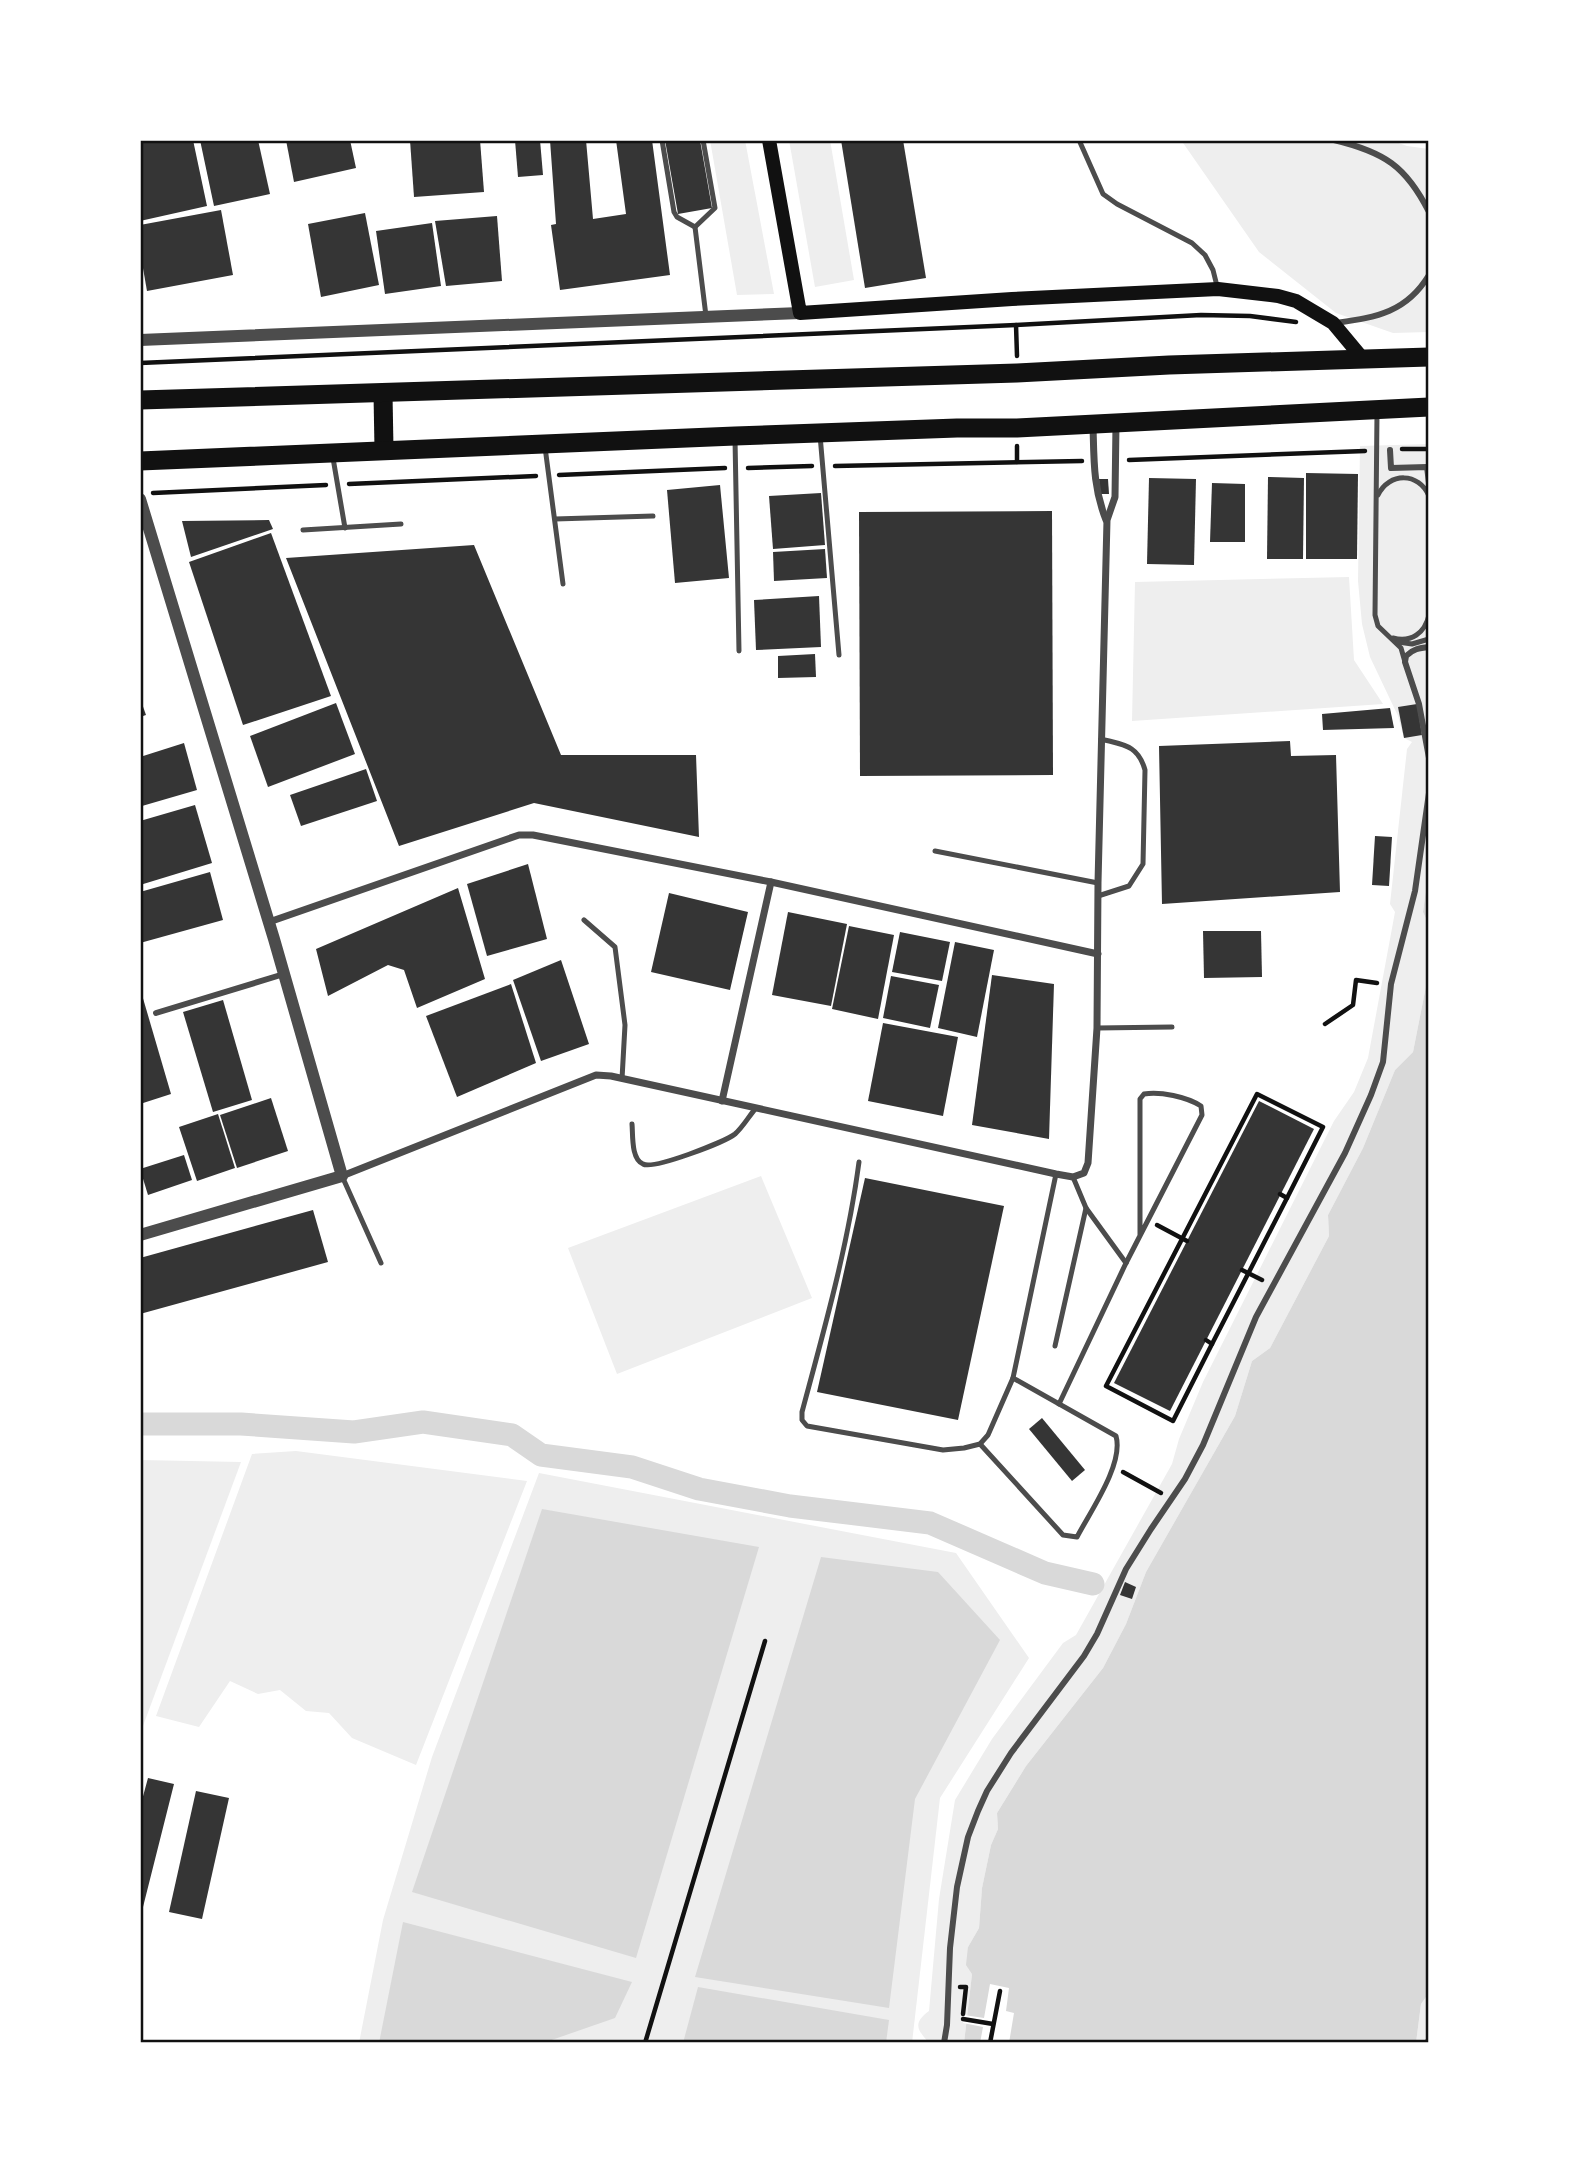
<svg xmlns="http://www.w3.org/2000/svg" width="1569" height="2183" font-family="'IBM Plex Sans',sans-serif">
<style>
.green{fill:#eee}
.water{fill:#d9d9d9}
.pier{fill:#fff}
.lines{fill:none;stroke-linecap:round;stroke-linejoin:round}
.canal{stroke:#d9d9d9;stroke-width:23}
.building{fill:#353535}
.path{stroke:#111;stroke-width:4.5}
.service{stroke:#4c4c4c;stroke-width:5}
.pedestrian{stroke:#4c4c4c;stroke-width:6}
.minor{stroke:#4c4c4c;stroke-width:7}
.tertiary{stroke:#4c4c4c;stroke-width:12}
.secondary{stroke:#111;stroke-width:14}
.trunk{stroke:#111;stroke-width:19}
.neatline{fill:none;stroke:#111;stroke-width:2.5}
</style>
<rect width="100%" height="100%" fill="#fff"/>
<g class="green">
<polygon points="710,140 745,140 774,294 737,295"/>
<polygon points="789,140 830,140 854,280 815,287"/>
<polygon points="1181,140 1390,140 1407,146 1429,149 1429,332 1393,333 1336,313 1259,252"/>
<path d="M1429 444V866L1423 912 1429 925V971L1413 1052 1395 1070 1363 1148 1328 1215 1329 1236 1270 1348 1252 1361 1235 1416 1146 1572 1126 1624 1103 1668 1026 1766 997 1813 998 1829 991 1845 982 1888 979 1928 968 1947 972 1974 964 2043H929C919 2031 911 2024 929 2011L939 1899 955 1800 992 1739 1063 1643 1076 1635 1172 1464 1179 1439 1203 1382 1334 1121 1354 1092 1368 1058 1395 912 1390 904 1407 749 1412 742 1404 738 1398 716 1370 657 1362 624 1358 581 1360 446Z"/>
<polygon points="1349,577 1354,660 1383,704 1132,721 1135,582"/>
<polygon points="761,1176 812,1298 617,1374 568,1248"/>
<polygon points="296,1451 527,1481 416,1765 352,1738 329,1713 306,1711 280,1690 258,1694 230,1681 199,1727 156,1716 252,1454"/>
<polygon points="140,1460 241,1462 140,1734"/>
<polygon points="539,1473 956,1553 1029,1658 940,1798 912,2043 359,2043 383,1920 432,1757"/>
<polygon points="1429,1993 1429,2043 1416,2043 1421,2004"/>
</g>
<g class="water">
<polygon points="1429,867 1429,925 1423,912"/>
<polygon points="1429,971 1429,1993 1421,2004 1416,2043 964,2043 972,1974 966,1965 968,1947 979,1928 982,1888 991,1845 998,1829 997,1813 1026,1766 1103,1668 1126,1624 1146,1572 1235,1416 1252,1361 1270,1348 1329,1236 1328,1215 1363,1148 1395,1070 1413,1052"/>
<polygon points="542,1509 759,1547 636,1958 412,1892"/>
<polygon points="821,1557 938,1572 1000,1640 915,1799 889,2008 695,1977"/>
<polygon points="403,1922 632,1982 615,2018 543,2043 379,2043"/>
<polygon points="698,1987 889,2020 886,2043 683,2043"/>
</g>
<polygon class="pier" points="990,1984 1009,1988 1006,2011 1014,2013 1009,2043 980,2043 983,2027 963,2023 964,2015 984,2018"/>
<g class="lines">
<polyline class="canal" points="140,1424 241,1424 354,1432 423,1422 512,1435 541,1455 632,1467 699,1489 790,1506 930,1523 1045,1573 1093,1584"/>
</g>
<g class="building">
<polygon points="140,140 193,140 207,206 140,221"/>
<polygon points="200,140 258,140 270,194 214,206"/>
<polygon points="286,140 350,140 356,168 294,182"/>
<polygon points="410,140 480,140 484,192 414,197"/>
<polygon points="515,140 540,140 543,175 518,177"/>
<polygon points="550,140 586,140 593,219 626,214 616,140 652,140 670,275 560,290 551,225 556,224"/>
<polygon points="665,140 700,140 712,208 678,214"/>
<polygon points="841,140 903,140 926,278 865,288"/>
<polygon points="221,210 233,275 147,291 140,251 140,225"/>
<polygon points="365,213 379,285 321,297 308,224"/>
<polygon points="497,216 502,281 446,286 435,221"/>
<polygon points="432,223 441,286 385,294 376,231"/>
<polygon points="1306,473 1358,474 1357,559 1306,559"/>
<polygon points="1268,477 1304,478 1303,559 1267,559"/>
<polygon points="1149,478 1196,479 1194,565 1147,564"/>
<polygon points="1099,479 1108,479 1109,494 1100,494"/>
<polygon points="1212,483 1245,484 1245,542 1210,542"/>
<polygon points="720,485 729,578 675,583 667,490"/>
<polygon points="821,493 825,545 773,549 769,496"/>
<polygon points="1052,511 1053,775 860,776 859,512"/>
<polygon points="269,520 273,529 191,557 182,521"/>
<polygon points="271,533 331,696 243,725 189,562"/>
<polygon points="474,545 561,755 696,755 699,837 534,803 399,846 286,558"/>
<polygon points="825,549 827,578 774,581 773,552"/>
<polygon points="819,596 821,647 756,650 754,600"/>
<polygon points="815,654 816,677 778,678 778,656"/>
<polygon points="140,698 146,715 140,717"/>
<polygon points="336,703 355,754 268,787 250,736"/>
<polygon points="1417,704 1422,735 1404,738 1398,707"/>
<polygon points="1390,708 1394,728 1323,730 1322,714"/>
<polygon points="1290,741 1291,756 1336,755 1340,892 1162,904 1159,746"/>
<polygon points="184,743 197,790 142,806 140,757"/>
<polygon points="366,769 377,801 301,826 290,795"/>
<polygon points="195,805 212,863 140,885 140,821"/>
<polygon points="1375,836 1392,837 1389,886 1372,885"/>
<polygon points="528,864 547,939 487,956 467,884"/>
<polygon points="210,872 223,920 140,943 140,892"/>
<polygon points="458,888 485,979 417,1008 404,970 388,965 328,996 316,949"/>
<polygon points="669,893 748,912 730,990 651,972"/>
<polygon points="788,912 847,924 831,1006 772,995"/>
<polygon points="849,926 894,935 878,1019 832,1009"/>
<polygon points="1203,931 1261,931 1262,977 1204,978"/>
<polygon points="900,932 950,942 942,981 892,972"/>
<polygon points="955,942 994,950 977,1037 938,1028"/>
<polygon points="561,960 589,1044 541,1061 513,980"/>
<polygon points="992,975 1054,984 1049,1139 972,1125"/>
<polygon points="891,976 939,985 930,1028 883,1018"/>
<polygon points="511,984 536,1063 457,1097 426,1016"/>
<polygon points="140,988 171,1094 140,1104"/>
<polygon points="223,1000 252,1100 213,1112 183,1012"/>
<polygon points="883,1023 958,1037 943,1116 868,1101"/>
<polygon points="271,1098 288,1151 237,1168 220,1115"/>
<polygon points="1259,1101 1314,1129 1170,1411 1114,1383"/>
<polygon points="218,1114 235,1168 197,1181 179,1127"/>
<polygon points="184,1155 192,1180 148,1195 140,1169"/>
<polygon points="865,1178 1004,1206 958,1420 817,1392"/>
<polygon points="313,1210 328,1262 140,1314 140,1258"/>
<polygon points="1042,1418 1085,1470 1072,1481 1029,1429"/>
<polygon points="1125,1582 1136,1587 1132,1599 1120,1595"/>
<polygon points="148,1778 174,1784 142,1911 140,1910 140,1800 142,1800"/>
<polygon points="196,1791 229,1798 202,1919 169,1912"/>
</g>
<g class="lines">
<g class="path">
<polyline points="1016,325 1017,356"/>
<polyline points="140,363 1016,325 1201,315 1250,316 1296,322"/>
<polyline points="1402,449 1429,449"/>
<polyline points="1129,460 1365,451"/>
<polyline points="1017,462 1017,446"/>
<polyline points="835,466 1082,461"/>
<polyline points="748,468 812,466"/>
<polyline points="559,475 725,468"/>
<polyline points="349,484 536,476"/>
<polyline points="153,493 326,485"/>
<polyline points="1325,1024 1353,1005 1356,980 1377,983"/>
<polyline points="1157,1225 1187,1241"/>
<polyline points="1242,1270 1262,1280"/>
<polyline points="1206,1340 1212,1344 1287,1198 1280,1194"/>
<polyline points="1212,1344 1173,1421 1106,1386 1257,1094 1323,1127 1287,1198"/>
<polyline points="1123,1472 1161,1493"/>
<polyline points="960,1987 966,1987 963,2014"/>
<polyline points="963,2019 993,2024"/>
<polyline points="645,2043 765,1641"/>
<polyline points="990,2043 1000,1991"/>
</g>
<g class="service">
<polyline points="662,140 674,212 677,217 695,227 715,208 703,140"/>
<polyline points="1079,140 1103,194 1117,204 1192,243 1205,255 1213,270 1217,286"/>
<polyline points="695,227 706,316"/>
<polyline points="1377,413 1375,615 1378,626 1401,648 1405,662"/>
<polyline points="820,435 839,655"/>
<polyline points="735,439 739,651"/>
<polyline points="545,447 563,584"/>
<polyline points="333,458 345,528"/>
<path d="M1378 495C1389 472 1419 472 1429 496"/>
<polyline points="555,519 653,516"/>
<polyline points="303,530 401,524"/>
<path d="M1393 638C1411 643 1425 633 1429 615"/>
<polyline points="1398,642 1412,644 1429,639"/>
<polyline points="935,851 1098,883"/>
<path d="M1098 896 1129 886 1143 864 1145 770C1138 745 1124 745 1101 739"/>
<polyline points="584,920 615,947 625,1025 622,1079"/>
<polyline points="1097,1028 1172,1027"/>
<path d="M632 1124C633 1135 631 1159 643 1164 653 1170 725 1142 735 1134 743 1127 749 1116 756 1108"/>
<path d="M859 1162C848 1246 824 1330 802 1412V1420L807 1426 943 1450 964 1448 980 1444 988 1435 1013 1378 1056 1174"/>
<polyline points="342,1176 381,1263"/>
<polyline points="1073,1177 1086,1208 1126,1263"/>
<polyline points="1055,1346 1086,1208"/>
<path d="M1059 1404 1126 1263 1202 1115 1201 1106C1187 1097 1160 1091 1144 1094L1140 1099V1235"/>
<path d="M980 1444 1063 1535 1077 1537C1090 1512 1124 1464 1116 1436L1013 1378"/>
</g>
<g class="pedestrian">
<path d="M1334 140C1384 152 1406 166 1429 212"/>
<path d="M1336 323C1376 317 1406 313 1429 275"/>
<polyline points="1390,450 1391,468 1427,467 1429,483"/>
<path d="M1429 647C1419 648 1413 649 1406 656L1405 662 1419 704 1429 758"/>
<polyline points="156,1013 284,974"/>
<polyline points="944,2043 947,2025 950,1948 957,1887 968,1837 978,1811 987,1791 1011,1753 1084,1656 1097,1634 1126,1569 1151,1529 1185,1479 1203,1445 1256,1317 1345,1153 1371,1095 1383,1062 1391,984 1415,891 1429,793"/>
<polyline points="1427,2043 1429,2040"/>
</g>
<g class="minor">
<path d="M1093 425C1094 460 1093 487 1106 520"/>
<polyline points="269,922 519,835 533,835 771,882 1098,954"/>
<polyline points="722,1101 771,882"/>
<polyline points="342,1176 596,1075 611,1076 1056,1174 1073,1177 1084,1173 1088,1163 1097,1028 1098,883 1107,520 1115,497 1116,424"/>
</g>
<g class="tertiary">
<polyline points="140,340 800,313"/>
<polyline points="140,499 274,939 342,1176 140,1235"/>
</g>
<polyline class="secondary" points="769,140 800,313 1012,299 1218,289 1278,296 1296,301 1333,323 1363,359"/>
<g class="trunk">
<polyline points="383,394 384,449"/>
<polyline points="140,400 1017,373 1169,365 1429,357"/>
<polyline points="140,461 735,436 957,428 1017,428 1429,407"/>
</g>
</g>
<rect width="1569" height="2183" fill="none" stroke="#ffffff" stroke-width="284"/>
<rect x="142" y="142" width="1285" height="1899" class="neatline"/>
</svg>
